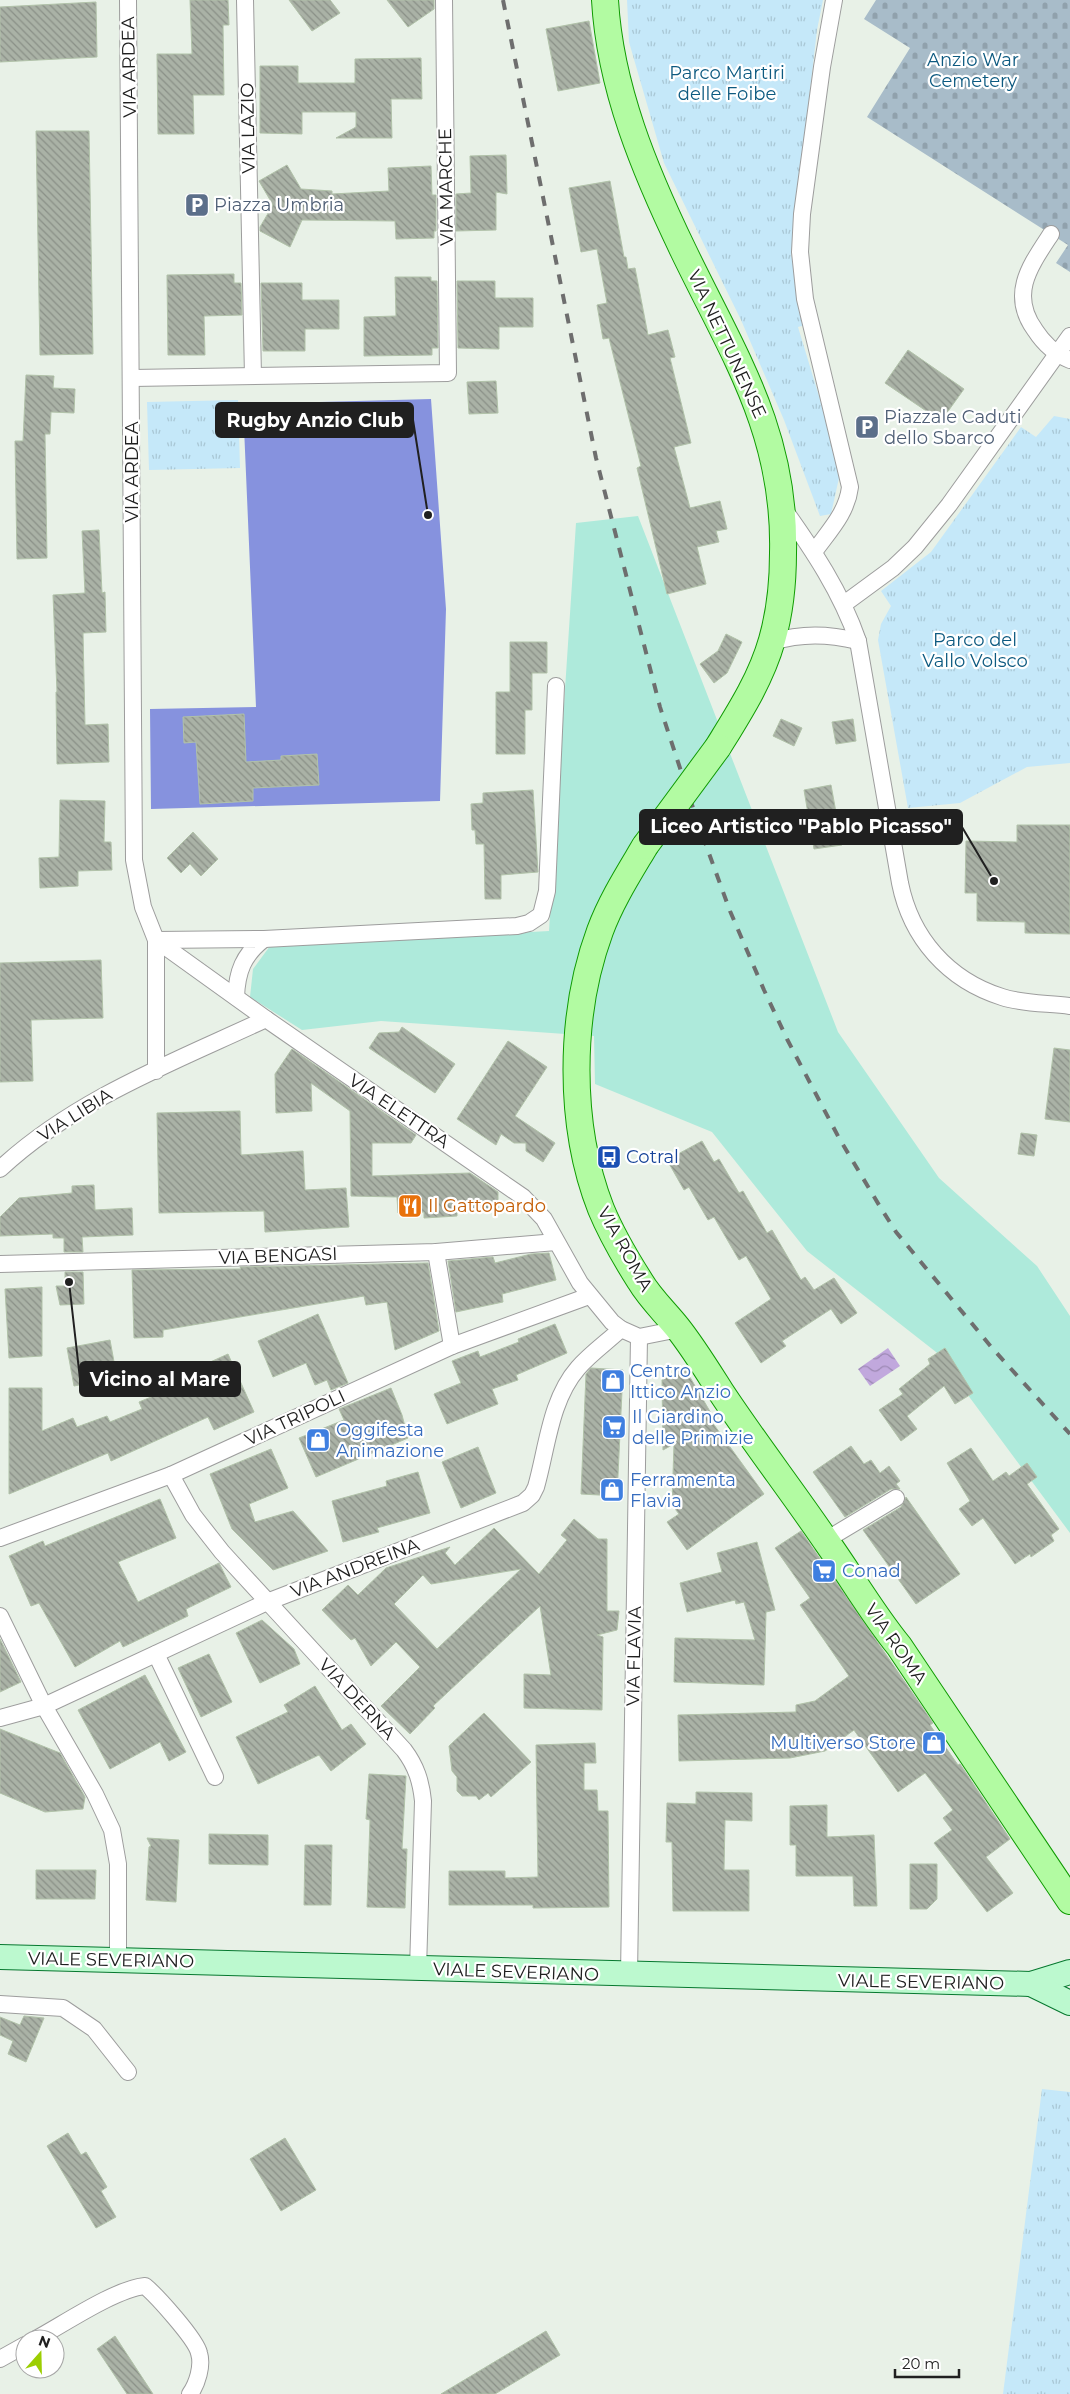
<svg xmlns="http://www.w3.org/2000/svg" width="1070" height="2394" font-family="Montserrat,sans-serif">
<style>
.grass{fill:#aeeadb}
.cemetery{fill:url(#cemetery-stones)}
.park{fill:url(#park-tufts)}
.pitch{fill:#8692de}
.water{fill:url(#water-waves)}
.building{fill:url(#building-back-hatch);stroke:#b1c2a9;fill-rule:evenodd}
.lines{fill:none;stroke-linecap:round;stroke-linejoin:round}
.minor-casing{stroke:#9d9d9d;stroke-width:18}
.secondary-casing{stroke:#06782f;stroke-width:26}
.primary-casing{stroke:#0f9b02;stroke-width:28}
.minor{stroke:#fff;stroke-width:16}
.secondary{stroke:#bcf9cf;stroke-width:24}
.primary{stroke:#b2fba2;stroke-width:26}
.rail{stroke:#6e6e6e;stroke-width:4;stroke-dasharray:10 10;stroke-linecap:butt}
.primary-bridge-casing{stroke:#0f9b02;stroke-width:28;stroke-linecap:butt}
.primary-bridge{stroke:#b2fba2;stroke-width:26}
.labels{text-anchor:middle;stroke-width:4.5;stroke-linejoin:round;paint-order:stroke}
.park-label{font-size:18px;fill:#0d5a80;stroke:#fff}
.street-label{font-size:18px;fill:#202020;stroke:#fff}
.service-label{font-size:18px;fill:#4e5e75;stroke:#fff;text-anchor:start}
.transit-label{font-size:18px;fill:#164399;stroke:#fff;text-anchor:start}
.food-label{font-size:18px;fill:#c56008;stroke:#fff;text-anchor:start}
.shop-label{font-size:18px;fill:#366cbe;stroke:#fff;text-anchor:start}
.leader{fill:none;stroke:#202020;stroke-width:2}
.callout-dot{fill:#202020;stroke:#fff;stroke-width:2}
.callout{fill:#202020;stroke:#202020;stroke-width:2}
.callout-label{font-size:19px;text-anchor:middle;font-weight:bold;fill:#fff}
</style>
<defs>
<pattern id="cemetery-stones" width="16" height="16" patternUnits="userSpaceOnUse" patternTransform="scale(1.25)"><rect width="16" height="16" fill="#a8bcc9"/><path d="M2 7V4a2 2 0 0 1 4 0v3zM10 15v-3a2 2 0 0 1 4 0v3z" fill="#90a1ac"/></pattern>
<pattern id="park-tufts" width="24" height="20" patternUnits="userSpaceOnUse" patternTransform="scale(1.25)"><rect width="24" height="20" fill="#c5e8f9"/><path d="M3 7l-1-3M5 7V3M7 7l1-3M15 17l-1-3M17 17v-4M19 17l1-3" fill="none" stroke="#a9c7d5"/></pattern>
<pattern id="water-waves" width="16" height="10" patternUnits="userSpaceOnUse" patternTransform="scale(1.25)"><rect width="16" height="10" fill="#c1a8dd"/><path d="M0 5q4-4 8 0t8 0" fill="none" stroke="#9c88b3"/></pattern>
<pattern id="building-back-hatch" width="6" height="6" patternUnits="userSpaceOnUse" patternTransform="scale(1.25)"><rect width="6" height="6" fill="#aab2a6"/><path d="M-1 5l2 2M0 0l6 6M5-1l2 2" fill="none" stroke="#8a9087"/></pattern>
</defs>
<rect width="100%" height="100%" fill="#e8f1e7"/>
<polygon class="grass" points="638,516 838,1032 939,1178 1037,1266 1070,1316 1070,1533 936,1352 807,1251 712,1132 595,1084 594,1036 381,1021 302,1030 250,997 253,969 270,946 549,931 576,523"/>
<polygon class="cemetery" points="876,0 1070,0 1070,272 1056,263 1068,245 867,117 910,48 864,19"/>
<g class="park">
<polygon points="627,0 823,0 817,30 791,254 805,325 798,327 841,469 831,514 820,516 784,420 741,320 664,163 629,42"/>
<polygon points="238,400 240,468 149,470 147,402"/>
<polygon points="1054,416 1070,419 1070,763 1027,767 960,803 908,808 878,640 881,624 891,606 881,591 931,552 1021,427 1036,437"/>
<polygon points="1042,2089 1070,2092 1070,2394 1003,2394"/>
</g>
<polygon class="pitch" points="431,399 446,609 440,801 151,809 150,709 256,707 243,404"/>
<polygon class="water" points="888,1348 900,1366 870,1386 858,1369"/>
<g class="building">
<polygon points="190,0 228,0 229,25 223,25 224,95 193,95 194,134 158,134 157,54 192,54"/>
<polygon points="289,0 330,0 340,13 312,31"/>
<polygon points="387,0 434,0 434,9 408,27"/>
<polygon points="96,2 97,57 0,62 0,7"/>
<polygon points="589,21 600,83 558,91 546,29"/>
<polygon points="421,58 422,99 391,99 392,138 336,138 356,127 356,112 302,112 302,134 260,133 260,66 298,66 298,83 355,83 355,59"/>
<polygon points="36,131 89,131 93,354 40,355"/>
<polygon points="506,155 507,194 496,192 496,230 456,231 456,194 471,193 470,156"/>
<polygon points="287,165 301,189 332,191 332,194 389,191 388,168 431,166 432,195 436,195 436,231 434,231 434,238 396,239 395,221 302,220 290,247 260,231 260,227 273,205 259,181"/>
<polygon points="610,181 624,257 626,257 628,269 635,268 648,335 668,330 675,357 670,358 691,443 674,447 690,508 720,501 727,529 716,531 719,542 697,547 706,584 667,594 637,468 641,466 609,338 603,339 597,305 607,303 597,249 581,252 569,188"/>
<polygon points="234,274 234,283 241,283 242,315 204,316 205,355 168,355 167,275"/>
<polygon points="395,277 431,277 431,281 437,281 438,348 432,348 432,355 364,356 364,317 396,316"/>
<polygon points="457,281 495,281 495,298 533,298 533,327 499,327 499,349 458,348"/>
<polygon points="261,283 302,283 302,300 339,300 339,329 305,329 305,351 263,351"/>
<polygon points="908,350 964,389 941,421 885,383"/>
<polygon points="26,375 54,376 53,388 75,389 74,413 51,412 50,434 45,434 47,558 17,559 15,441 23,441"/>
<polygon points="496,381 498,413 469,414 467,382"/>
<polygon points="99,530 102,593 105,592 106,632 83,633 85,725 108,724 109,762 57,764 56,692 57,692 53,595 85,593 82,531"/>
<polygon points="726,634 742,642 727,673 714,683 700,664 718,651"/>
<polygon points="510,642 547,642 547,673 532,673 532,710 525,710 525,754 496,754 496,692 510,692"/>
<polygon points="244,714 246,762 281,760 281,756 317,754 319,785 253,788 253,801 200,804 196,742 184,743 183,717"/>
<polygon points="781,719 802,728 794,746 773,736"/>
<polygon points="853,719 856,741 836,744 832,722"/>
<polygon points="831,785 842,845 814,849 804,790"/>
<polygon points="533,790 538,872 501,875 501,899 485,899 484,844 476,844 475,830 472,830 471,804 483,803 483,793"/>
<polygon points="60,800 105,801 104,842 111,842 112,870 78,871 78,886 40,888 39,858 59,857"/>
<polygon points="1017,825 1070,825 1070,934 1025,933 1025,922 977,921 977,893 965,893 966,841 1017,842"/>
<polygon points="193,832 218,859 201,876 190,864 181,873 167,858"/>
<polygon points="101,960 103,1018 31,1020 33,1081 0,1082 0,963"/>
<polygon points="402,1027 455,1064 435,1093 369,1048 379,1033 399,1032"/>
<polygon points="508,1041 547,1067 515,1116 555,1143 543,1162 526,1151 526,1143 514,1143 501,1134 496,1145 457,1119"/>
<polygon points="1054,1048 1070,1050 1070,1122 1045,1119"/>
<polygon points="292,1049 416,1135 411,1143 372,1143 372,1176 470,1173 498,1192 498,1209 457,1211 457,1216 424,1218 424,1212 398,1213 397,1197 351,1196 350,1111 311,1083 312,1111 276,1113 275,1074"/>
<polygon points="240,1111 241,1155 303,1151 305,1190 346,1188 349,1227 265,1232 264,1211 159,1213 157,1113"/>
<polygon points="1021,1133 1037,1135 1034,1156 1018,1154"/>
<polygon points="702,1141 714,1162 719,1159 739,1193 743,1191 767,1233 772,1230 801,1280 805,1277 814,1290 834,1278 857,1313 841,1324 831,1309 782,1341 786,1346 761,1363 735,1323 771,1299 746,1256 739,1260 714,1217 708,1220 689,1187 684,1190 667,1160"/>
<polygon points="94,1185 95,1210 132,1208 133,1235 82,1237 83,1252 64,1252 64,1238 53,1238 53,1234 0,1236 0,1217 19,1198 72,1193 72,1186"/>
<polygon points="549,1253 556,1280 502,1294 503,1302 456,1312 448,1261 493,1257 495,1263 531,1254"/>
<polygon points="428,1263 439,1331 395,1350 387,1302 366,1305 364,1296 163,1330 163,1337 134,1338 132,1270 241,1269 240,1267"/>
<polygon points="65,1272 83,1272 84,1304 60,1305 56,1286 65,1286"/>
<polygon points="42,1287 42,1356 9,1358 5,1289"/>
<polygon points="318,1314 348,1383 331,1390 327,1380 315,1385 306,1363 273,1377 258,1341"/>
<polygon points="555,1324 567,1353 516,1375 518,1380 492,1389 498,1404 447,1424 434,1394 461,1383 452,1361 478,1351 480,1357 519,1342 518,1339"/>
<polygon points="110,1340 117,1378 74,1386 67,1348"/>
<polygon points="945,1348 973,1393 955,1404 944,1386 907,1416 917,1429 901,1441 879,1410 903,1394 899,1389 930,1364 928,1359"/>
<polygon points="228,1354 254,1412 214,1430 208,1417 111,1461 108,1453 9,1494 9,1388 42,1388 42,1431 73,1418 77,1427 107,1416 110,1422 142,1409 139,1402 192,1380 188,1372"/>
<polygon points="684,1367 715,1420 712,1422 764,1494 687,1550 667,1522 679,1514 672,1505 674,1444 663,1450 662,1380"/>
<polygon points="591,1368 623,1370 617,1496 581,1494 586,1374"/>
<polygon points="391,1388 402,1415 408,1438 316,1477 299,1438 344,1420 339,1409"/>
<polygon points="851,1446 864,1464 871,1460 880,1473 889,1466 900,1481 896,1484 900,1489 891,1489 845,1517 813,1472"/>
<polygon points="478,1447 496,1493 461,1508 442,1462"/>
<polygon points="971,1448 993,1481 1006,1472 1009,1476 1027,1463 1037,1477 1027,1484 1059,1529 1051,1535 1054,1541 1031,1557 1030,1554 1015,1564 983,1518 972,1526 959,1509 970,1501 947,1463"/>
<polygon points="271,1449 288,1488 249,1504 255,1522 293,1511 328,1551 273,1570 232,1529 210,1474"/>
<polygon points="418,1472 430,1513 377,1528 379,1532 343,1542 332,1501 387,1486 386,1481"/>
<polygon points="906,1497 960,1574 916,1604 863,1530 901,1507"/>
<polygon points="160,1499 176,1538 118,1562 138,1602 219,1563 231,1587 186,1609 188,1616 123,1647 120,1641 75,1667 39,1603 31,1606 9,1556 43,1541 45,1546"/>
<path d="M574 1519 598 1539H607V1611H619L617 1630 597 1635 603 1637 602 1710 524 1708V1674L551 1675 540 1606 433 1706 435 1708 410 1734 381 1706 420 1667 396 1642 371 1666 355 1638 351 1640 322 1610 348 1585 358 1595 386 1568 450 1547 445 1553 455 1565 494 1528 539 1574 567 1540 561 1535ZM521 1569 437 1649 394 1604 423 1575 431 1584Z"/>
<polygon points="801,1531 933,1723 930,1725 958,1765 960,1764 1010,1839 986,1857 1013,1893 987,1912 934,1843 952,1830 943,1818 953,1810 925,1773 898,1792 854,1730 825,1751 790,1758 679,1761 678,1715 796,1712 796,1705 815,1701 849,1676 800,1605 810,1598 775,1548"/>
<polygon points="757,1542 775,1610 766,1612 764,1685 674,1682 675,1638 755,1640 744,1602 736,1604 735,1600 687,1612 680,1583 722,1572 717,1553"/>
<polygon points="262,1620 294,1649 300,1664 260,1683 236,1633"/>
<polygon points="0,1639 21,1682 0,1692"/>
<polygon points="209,1654 232,1702 201,1717 178,1668"/>
<polygon points="145,1675 186,1752 169,1761 160,1742 110,1769 78,1710"/>
<polygon points="315,1686 342,1730 351,1724 366,1744 331,1771 319,1755 258,1784 236,1737 288,1712 284,1705"/>
<polygon points="484,1713 531,1762 491,1797 488,1793 479,1800 476,1796 462,1796 457,1791 457,1777 452,1771 449,1746"/>
<polygon points="0,1729 60,1753 85,1797 83,1809 45,1812 0,1793"/>
<polygon points="595,1743 596,1763 584,1763 584,1790 597,1790 598,1811 608,1811 609,1907 533,1908 533,1905 449,1905 449,1871 505,1871 505,1878 538,1877 536,1745"/>
<polygon points="369,1774 406,1776 402,1849 407,1849 405,1908 367,1907 370,1820 366,1819"/>
<polygon points="696,1792 752,1793 752,1821 725,1820 724,1870 749,1870 749,1911 673,1911 672,1842 666,1842 667,1803 696,1804"/>
<polygon points="827,1805 827,1837 874,1835 877,1906 854,1906 853,1876 796,1876 796,1845 790,1845 790,1806"/>
<polygon points="209,1834 268,1835 268,1865 209,1864"/>
<polygon points="147,1838 179,1840 176,1902 146,1900 149,1847 151,1846"/>
<polygon points="305,1845 332,1845 331,1905 304,1905"/>
<polygon points="910,1864 937,1864 937,1899 927,1909 910,1909"/>
<polygon points="36,1870 96,1870 95,1899 36,1899"/>
<polygon points="24,2016 44,2018 26,2062 8,2054 13,2041 0,2035 0,2017 20,2025"/>
<polygon points="68,2133 81,2155 86,2152 107,2187 101,2191 116,2217 96,2228 47,2146"/>
<polygon points="285,2138 316,2190 281,2211 250,2159"/>
<polygon points="546,2331 560,2355 495,2394 441,2394"/>
<polygon points="115,2336 153,2394 127,2394 97,2349"/>
</g>
<g class="lines">
<defs>
<g id="minor">
<path d="M128 0 134 860 143 907 156 940 264 939C243 955 237 972 236 997"/>
<polyline points="245,0 253,376"/>
<path d="M1051 234C1030 266 1009 294 1035 330 1044 344 1055 354 1070 360"/>
<polyline points="132,378 448,373 444,0"/>
<path d="M783 508C813 550 841 592 858 641L900 883C911 938 948 980 1002 997 1023 1004 1048 1003 1070 1006"/>
<path d="M814 552C829 531 847 513 850 487L805 299 800 252 802 214 822 67 834 0"/>
<polyline points="844,604 893,568 915,547 949,505 1070,336"/>
<path d="M772 642C802 633 828 634 858 641"/>
<polyline points="264,939 517,926 529,923 541,915 547,891 556,686"/>
<polyline points="266,1019 523,1197 544,1219 580,1283 612,1322 621,1329 639,1337 679,1329"/>
<path d="M0 1169C75 1099 174 1062 266 1019L156 940V1071"/>
<polyline points="436,1252 452,1346"/>
<polyline points="0,1264 436,1252 556,1242"/>
<path d="M171 1475 193 1515 222 1552 404 1750C416 1766 421 1781 423 1801L418 1969"/>
<polyline points="0,1538 171,1475 452,1346 589,1296"/>
<polyline points="826,1540 896,1498"/>
<polyline points="0,1616 44,1706 95,1794 112,1830 118,1864 118,1960"/>
<polyline points="156,1654 215,1777"/>
<path d="M0 1718 44 1706 267 1602 523 1503 532 1495 536 1487C547 1449 550 1400 578 1368 590 1354 607 1342 621 1329"/>
<polyline points="629,1975 639,1337"/>
<polyline points="0,2004 63,2008 94,2029 128,2072"/>
<path d="M36 2339C64 2324 115 2289 145 2286 156 2295 196 2339 199 2353 203 2366 197 2384 190 2394"/>
<polyline points="0,2359 25,2345"/>
</g>
<g id="secondary">
<polyline points="0,1957 1031,1984 1070,1972"/>
<polyline points="1031,1984 1070,2003"/>
</g>
<g id="primary">
<path d="M605 0C610 88 645 171 683 250 733 354 786 432 783 553 783 582 780 612 772 640 761 679 739 713 718 747"/>
<path d="M645 846C629 873 611 901 600 931 569 1015 568 1125 601 1209 611 1233 626 1259 640 1281 650 1298 665 1312 677 1327 693 1347 707 1370 721 1392 754 1442 792 1491 826 1541 851 1576 872 1613 899 1646L1070 1901"/>
</g>
</defs>
<use href="#minor" class="minor-casing"/>
<use href="#secondary" class="secondary-casing"/>
<use href="#primary" class="primary-casing"/>
<use href="#minor" class="minor"/>
<use href="#secondary" class="secondary"/>
<use href="#primary" class="primary"/>
<polyline class="rail" points="503,0 596,458 660,707 699,826 730,911 764,990 787,1039 839,1138 879,1205 896,1232 993,1349 1070,1434"/>
<defs>
<polyline id="primary-bridge" points="645,846 718,747"/>
</defs>
<use href="#primary-bridge" class="primary-bridge-casing"/>
<use href="#primary-bridge" class="primary-bridge"/>
</g>
<defs>
<symbol id="parking-square" viewBox="-11 -11 22 22"><rect x="-9" y="-9" width="18" height="18" rx="4" fill="#5c6f8a" stroke="#fff"/><path d="M-3.5-5.5H1a3.5 3.5 0 0 1 0 7H-1V5.5H-3.5ZM-1-3.4V-.6H.8a1.4 1.4 0 0 0 0-2.8Z" fill="#fff"/></symbol>
<symbol id="bus-square" viewBox="-11 -11 22 22"><rect x="-9" y="-9" width="18" height="18" rx="4" fill="#1a4fb4" stroke="#fff"/><path d="M-5-6H5V4H4V6H2V4H-2V6H-4V4H-5ZM-3.5-4V0h7V-4ZM-3.5 1.2v1.5H-2V1.2ZM2 1.2v1.5H3.5V1.2Z" fill="#fff"/></symbol>
<symbol id="restaurant-square" viewBox="-11 -11 22 22"><rect x="-9" y="-9" width="18" height="18" rx="4" fill="#e8710a" stroke="#fff"/><path d="M-5-6h1v4h1v-4h1v4h1v-4h1v5L-1.5 .5V6h-2V.5L-5-1ZM5-6V6H3V1.5H1.5Q1.5-4 5-6Z" fill="#fff"/></symbol>
<symbol id="shop-square" viewBox="-11 -11 22 22"><rect x="-9" y="-9" width="18" height="18" rx="4" fill="#3f7fe0" stroke="#fff"/><path d="M-5-2.5h2.3a2.7 3.5 0 0 1 5.4 0H5L5.5 6h-11ZM-1.5-2.5h3a1.5 2.3 0 0 0-3 0Z" fill="#fff"/></symbol>
<symbol id="supermarket-square" viewBox="-11 -11 22 22"><rect x="-9" y="-9" width="18" height="18" rx="4" fill="#3f7fe0" stroke="#fff"/><path d="M-6-5.5h2.5l.6 2H6L4.5 2H-2.5L-4.4-4H-6ZM-1.5 3.2a1.3 1.3 0 1 0 .1 0ZM3 3.2a1.3 1.3 0 1 0 .1 0Z" fill="#fff"/></symbol>
</defs>
<g fill-rule="evenodd">
<use href="#parking-square" x="183" y="191" width="28" height="28"/>
<use href="#parking-square" x="853" y="413" width="28" height="28"/>
<use href="#bus-square" x="595" y="1143" width="28" height="28"/>
<use href="#restaurant-square" x="396" y="1192" width="28" height="28"/>
<use href="#shop-square" x="599" y="1367" width="28" height="28"/>
<use href="#supermarket-square" x="600" y="1413" width="28" height="28"/>
<use href="#shop-square" x="304" y="1426" width="28" height="28"/>
<use href="#shop-square" x="598" y="1476" width="28" height="28"/>
<use href="#supermarket-square" x="810" y="1557" width="28" height="28"/>
<use href="#shop-square" x="920" y="1729" width="28" height="28"/>
</g>
<g class="labels">
<g class="park-label">
<text x="973" y="66">Anzio War<tspan x="973" dy="21">Cemetery</tspan></text>
<text x="727" y="79">Parco Martiri<tspan x="727" dy="21">delle Foibe</tspan></text>
<text x="975" y="646">Parco del<tspan x="975" dy="21">Vallo Volsco</tspan></text>
</g>
<g class="street-label">
<text transform="translate(129 67) rotate(-91)" y="6">VIA ARDEA</text>
<text transform="translate(248 128) rotate(-91)" y="6">VIA LAZIO</text>
<text transform="translate(446 187) rotate(-91)" y="6">VIA MARCHE</text>
<text transform="translate(727 344) rotate(65)" y="6">VIA NETTUNENSE</text>
<text transform="translate(132 472) rotate(-90)" y="6">VIA ARDEA</text>
<text transform="translate(399 1111) rotate(34)" y="6">VIA ELETTRA</text>
<text transform="translate(75 1115) rotate(-32)" y="6">VIA LIBIA</text>
<text transform="translate(625 1249) rotate(61)" y="6">VIA ROMA</text>
<text transform="translate(278 1256) rotate(-2)" y="6">VIA BENGASI</text>
<text transform="translate(295 1418) rotate(-25)" y="6">VIA TRIPOLI</text>
<text transform="translate(355 1568) rotate(-21)" y="6">VIA ANDREINA</text>
<text transform="translate(896 1644) rotate(55)" y="6">VIA ROMA</text>
<text transform="translate(634 1656) rotate(-89)" y="6">VIA FLAVIA</text>
<text transform="translate(357 1699) rotate(47)" y="6">VIA DERNA</text>
<text transform="translate(111 1960) rotate(1)" y="6">VIALE SEVERIANO</text>
<text transform="translate(516 1972) rotate(2)" y="6">VIALE SEVERIANO</text>
<text transform="translate(921 1982) rotate(1)" y="6">VIALE SEVERIANO</text>
</g>
<g class="service-label">
<text x="214" y="211">Piazza Umbria</text>
<text x="884" y="423">Piazzale Caduti<tspan x="884" dy="21">dello Sbarco</tspan></text>
</g>
<g class="transit-label">
<text x="626" y="1163">Cotral</text>
</g>
<g class="food-label">
<text x="428" y="1212">Il Gattopardo</text>
</g>
<g class="shop-label">
<text x="630" y="1377">Centro<tspan x="630" dy="21">Ittico Anzio</tspan></text>
<text x="632" y="1423">Il Giardino<tspan x="632" dy="21">delle Primizie</tspan></text>
<text x="336" y="1436">Oggifesta<tspan x="336" dy="21">Animazione</tspan></text>
<text x="630" y="1486">Ferramenta<tspan x="630" dy="21">Flavia</tspan></text>
<text x="842" y="1577">Conad</text>
<text x="916" y="1749" text-anchor="end">Multiverso Store</text>
</g>
</g>
<path class="leader" d="M428 515L413 420M994 881L962 827M69 1282L80 1379"/>
<g class="callout-dot">
<circle cx="428" cy="515" r="5"/>
<circle cx="994" cy="881" r="5"/>
<circle cx="69" cy="1282" r="5"/>
</g>
<g class="callout">
<rect x="216" y="403" width="197" height="34" rx="5"/>
<rect x="640" y="810" width="322" height="34" rx="5"/>
<rect x="80" y="1362" width="160" height="34" rx="5"/>
</g>
<g class="callout-label">
<text x="315" y="427">Rugby Anzio Club</text>
<text x="801" y="833">Liceo Artistico "Pablo Picasso"</text>
<text x="160" y="1386">Vicino al Mare</text>
</g>
<g transform="translate(40 2354) rotate(20)"><circle r="24" fill="#ffffff" stroke="#a6a6a6"/>
<path d="M0-4L9 19L0 12L-9 19Z" fill="#9cce02"/>
<text y="-8" font-size="14" font-weight="bold" text-anchor="middle" fill="#202020">N</text>
</g>
<path d="M895 2369v8h64v-8" fill="none" stroke="#202020" stroke-width="2.5"/>
<text x="902" y="2369" font-size="15" fill="#202020" stroke="#ffffff" stroke-width="4" paint-order="stroke">20 m</text>
</svg>
